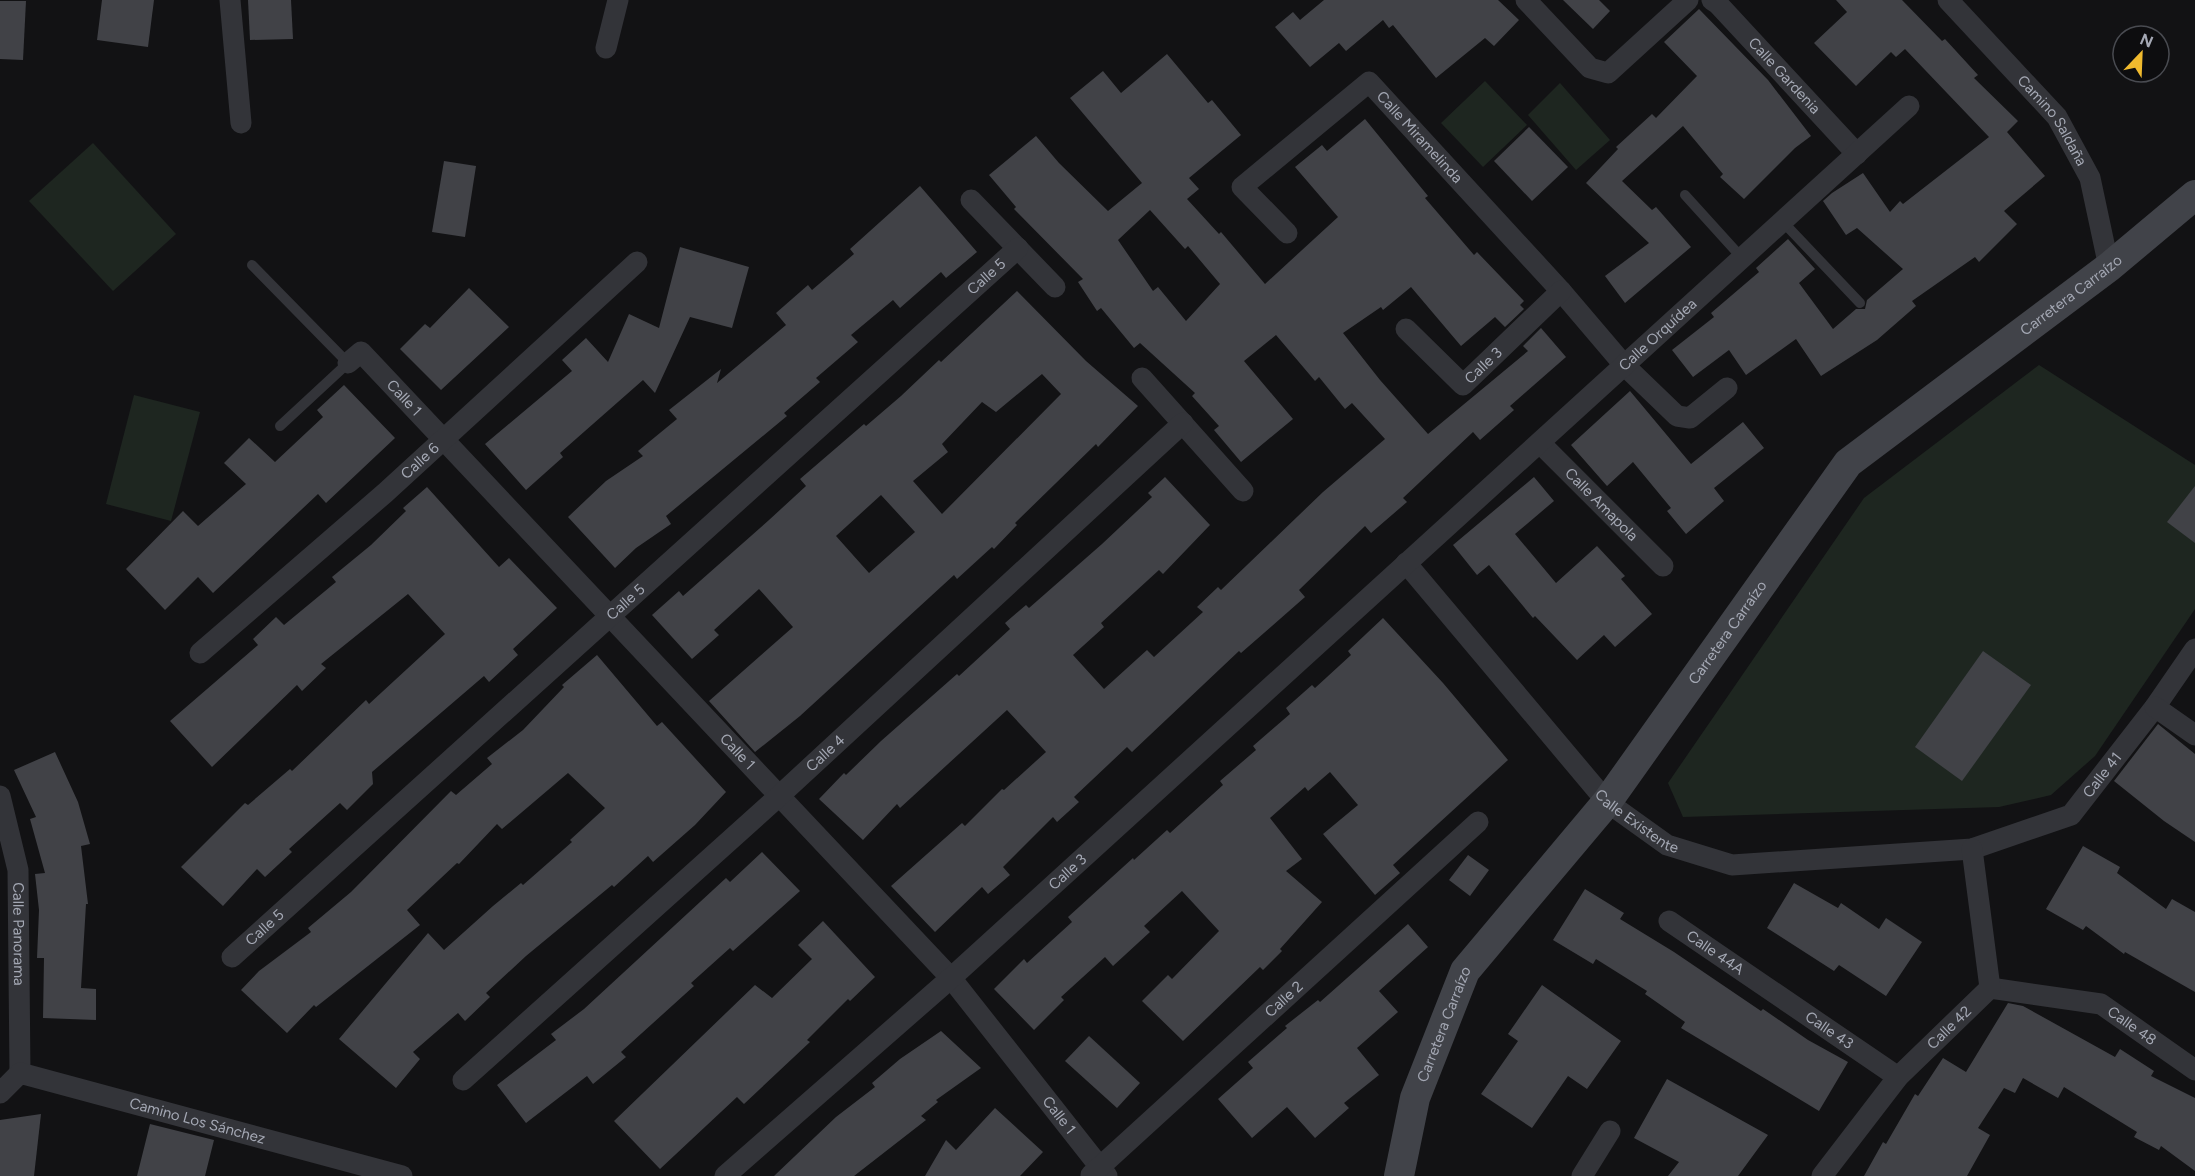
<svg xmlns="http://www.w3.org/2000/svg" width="2195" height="1176" font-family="Figtree,sans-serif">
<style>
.green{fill:#1e2620}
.building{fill:#414247;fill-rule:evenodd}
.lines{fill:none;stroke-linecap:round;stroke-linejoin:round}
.lane{stroke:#333439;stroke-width:10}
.street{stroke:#333439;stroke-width:21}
.secondary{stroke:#414349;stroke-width:30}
.labels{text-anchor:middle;stroke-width:5;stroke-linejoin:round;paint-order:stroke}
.street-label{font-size:15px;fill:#a4a8b4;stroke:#0d0d0f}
</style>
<rect width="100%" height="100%" fill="#121214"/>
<g class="green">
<polygon points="1485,81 1527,125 1483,167 1441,123"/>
<polygon points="1560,83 1610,140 1576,170 1528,115"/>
<polygon points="93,143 176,234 113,291 29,201"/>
<polygon points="2039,365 2195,465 2195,609 2095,756 2051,795 1999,807 1683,817 1668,783 1864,498"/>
<polygon points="134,395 200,412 171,521 106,504"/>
</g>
<g class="building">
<polygon points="102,0 154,0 148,47 97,40"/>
<polygon points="248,0 291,0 293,39 250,40"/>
<polygon points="1324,0 1498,0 1519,20 1494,46 1485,38 1436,78 1393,25 1389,28 1383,20 1346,51 1339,43 1310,67 1275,27 1293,12 1300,20"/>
<polygon points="1563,0 1599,0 1610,11 1593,29"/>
<polygon points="1836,0 1902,0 1942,41 1945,39 1978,75 1974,78 2018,121 2007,132 2045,176 2004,211 2017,224 1979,262 1975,257 1912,301 1916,306 1877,340 1821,376 1796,339 1746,375 1729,350 1693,377 1672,350 1714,317 1711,313 1759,272 1756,268 1788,239 1815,269 1799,283 1833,329 1856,309 1865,309 1867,300 1903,269 1857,228 1846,235 1823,201 1832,193 1863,173 1890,212 1900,201 1903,204 1989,137 1905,49 1896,57 1891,52 1856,86 1814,43 1847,12"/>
<polygon points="0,1 26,1 23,60 0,59"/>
<polygon points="1699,9 1768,80 1811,136 1795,148 1744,199 1720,177 1723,174 1683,126 1622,181 1652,210 1656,207 1691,247 1625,303 1605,276 1649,243 1586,183 1618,149 1616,147 1652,114 1656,118 1697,76 1664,42"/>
<path d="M1167 54 1208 103 1212 100 1241 135 1189 178 1199 189 1187 199 1219 234 1221 232 1265 284 1338 217 1295 167 1322 145 1327 151 1365 119 1428 196 1425 198 1474 255 1477 252 1524 301 1520 305 1524 309 1505 327 1495 317 1461 346 1411 287 1383 310 1381 307 1343 333 1380 380 1428 434 1528 351 1523 346 1541 328 1566 357 1510 406 1514 410 1480 440 1473 432 1403 498 1407 502 1371 533 1365 526 1299 590 1305 597 1241 653 1239 651 1132 752 1127 747 1074 797 1079 802 1057 822 1053 817 1003 867 1010 875 988 894 982 887 935 932 891 886 962 823 965 826 1002 789 1004 790 1046 752 1007 710 900 808 897 804 863 840 819 799 844 773 846 775 881 741 957 674 959 676 1010 629 1005 623 1026 605 1029 608 1102 544 1152 497 1148 493 1165 477 1210 525 1163 574 1159 570 1101 623 1104 627 1073 655 1104 689 1147 650 1154 657 1203 612 1197 607 1218 587 1221 590 1323 492 1385 439 1352 403 1345 409 1319 377 1315 381 1276 335 1244 361 1293 419 1241 462 1214 430 1219 426 1192 396 1195 393 1140 343 1134 348 1101 308 1097 311 1078 282 1083 279 1014 209 1016 207 989 175 1036 136 1059 163 1108 211 1142 183 1070 98 1103 71 1121 93ZM1150 210 1185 249 1188 246 1220 284 1186 321 1158 287 1153 291 1118 240Z"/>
<polygon points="1529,127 1568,167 1532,201 1494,161"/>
<polygon points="444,161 476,166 465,237 432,232"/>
<polygon points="920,186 977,252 946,278 941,272 900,308 893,300 851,335 858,342 816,378 820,382 784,413 787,416 666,516 671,524 636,548 615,568 568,517 606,481 643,456 638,451 677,419 669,410 721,369 717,383 786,325 776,313 808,285 812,290 854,254 850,249"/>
<polygon points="680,247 749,267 732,328 690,317 655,393 643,380 560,453 563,457 526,490 485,444 572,371 562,360 586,338 608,362 629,314 659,328"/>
<polygon points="469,288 509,327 441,390 400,349 425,324 430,328"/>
<path d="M1017 291 1086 361 1138 406 1098 447 1096 444 1015 523 1017 525 994 549 992 547 957 579 954 575 800 716 755 752 709 701 793 627 759 589 714 630 719 635 692 659 652 615 679 591 683 596 769 520 806 486 800 479 864 424 866 426 901 396 939 360 941 362ZM1042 374 1061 394 942 514 913 481 948 452 942 444 982 402 996 412ZM881 495 915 532 869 573 836 536Z"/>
<polygon points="344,385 395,438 326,503 318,494 213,593 198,577 165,610 126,569 183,511 198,526 246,484 224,463 249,438 275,462 323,417 317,410"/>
<polygon points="1630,391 1691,464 1743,422 1764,448 1714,488 1724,501 1686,534 1667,511 1671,508 1633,462 1607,486 1571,445"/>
<polygon points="1534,477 1554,501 1515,534 1556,583 1597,546 1625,576 1621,579 1652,614 1615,647 1604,635 1577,660 1535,616 1533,618 1489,565 1477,575 1453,545"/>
<polygon points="2195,486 2195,543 2167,522"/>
<polygon points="427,487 499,567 509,558 557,608 513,649 518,655 489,682 484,676 372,772 373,784 347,810 340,803 289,849 292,852 265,877 257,869 223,906 181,867 245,803 248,805 290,769 292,771 366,700 369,704 445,634 408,594 321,664 326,668 302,691 297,685 212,767 170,721 258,645 253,639 276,617 284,625 336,582 332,577 371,545 406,511 403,508"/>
<polygon points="1383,618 1443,683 1508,760 1393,865 1400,873 1375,895 1323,834 1358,805 1330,772 1308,791 1305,787 1270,818 1302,859 1286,871 1322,902 1280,949 1282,951 1263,970 1260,967 1183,1041 1142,1001 1168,975 1172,979 1219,931 1182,891 1144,926 1150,932 1113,966 1105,957 1061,997 1064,1000 1034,1030 994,989 1024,959 1027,963 1072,922 1068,917 1133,858 1134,860 1167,830 1170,833 1223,785 1220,781 1256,750 1253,746 1290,714 1286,708 1312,685 1315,688 1351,655 1348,651"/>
<polygon points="1983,651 2031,685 1962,781 1915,747"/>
<polygon points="597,655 657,726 662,722 726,792 695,825 653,862 648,856 614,887 612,885 526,956 486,993 490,997 465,1021 458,1013 413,1052 420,1059 396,1088 339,1039 428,933 444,950 493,906 521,883 523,885 572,842 570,840 605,808 568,773 502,829 497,824 459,864 457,863 407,910 420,925 316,1007 314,1005 287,1033 241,990 259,971 311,932 308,928 351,892 451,791 456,795 492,764 487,758 523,730 564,687 562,685"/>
<polygon points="2158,724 2195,754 2195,842 2164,821 2114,781"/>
<polygon points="55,752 78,802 90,844 81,846 88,904 86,904 81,988 96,989 96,1020 43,1018 44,958 37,958 39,910 35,874 45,873 30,819 36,817 14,770"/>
<polygon points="2083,846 2120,867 2117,873 2166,909 2172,899 2195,912 2195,992 2125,952 2124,954 2086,926 2083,930 2046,909"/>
<polygon points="762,852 800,891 733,951 730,948 691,983 694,986 621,1052 626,1057 593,1084 587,1076 526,1123 497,1085 556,1040 551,1034 584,1009 726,878 730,882"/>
<polygon points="1468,855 1489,870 1470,896 1449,880"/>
<polygon points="1794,883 1838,908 1841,903 1879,929 1886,918 1922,942 1886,996 1839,965 1834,971 1767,928"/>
<polygon points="1585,889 1624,913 1620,919 1674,952 1761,1011 1763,1009 1808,1040 1848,1062 1819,1111 1681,1028 1685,1022 1645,994 1647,991 1596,959 1593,964 1553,940"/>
<polygon points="823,921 875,977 850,1001 848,999 807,1040 810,1042 744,1104 737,1097 660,1169 614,1121 755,985 772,998 812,959 798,945"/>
<polygon points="1408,924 1428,947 1379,991 1398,1012 1357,1048 1379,1075 1344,1103 1349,1108 1315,1138 1287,1107 1252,1138 1218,1099 1253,1068 1248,1062 1287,1028 1285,1026 1318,1000 1320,1002"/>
<polygon points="1542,985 1621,1041 1587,1089 1568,1076 1532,1128 1481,1094 1518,1041 1508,1034"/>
<polygon points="2008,1003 2023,1006 2115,1057 2120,1049 2154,1071 2151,1076 2195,1098 2195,1171 2161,1146 2159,1150 2134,1137 2137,1132 2064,1087 2058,1098 2023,1078 2015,1093 2004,1088 1978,1128 1990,1135 1967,1176 1864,1176 1883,1142 1886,1144 1915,1094 1918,1096 1943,1058 1966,1072"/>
<polygon points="941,1031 981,1068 936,1100 938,1102 921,1116 926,1120 854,1176 774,1176 836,1117 875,1087 872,1083 900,1059"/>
<polygon points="1089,1036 1140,1083 1117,1108 1065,1061"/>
<polygon points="1667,1079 1768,1135 1738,1176 1668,1176 1679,1162 1634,1138"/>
<polygon points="995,1108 1043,1152 1020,1176 925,1176 946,1140 956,1150"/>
<polygon points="41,1114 34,1176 0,1176 0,1120"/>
<polygon points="150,1124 214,1140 205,1176 137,1176"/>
</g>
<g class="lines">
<g class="lane">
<polyline points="1685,195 1743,259"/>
<polyline points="1783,222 1860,303"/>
<polyline points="252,265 348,363 280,426"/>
</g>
<g class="street">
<polyline points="230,0 241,123"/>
<polyline points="1526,0 1590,68 1608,73 1688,0"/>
<path id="s1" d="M1712 0 1718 4 1857 154"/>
<path id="s2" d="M1948 0 2057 117 2090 178 2109 267"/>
<polyline points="606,48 618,0"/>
<polyline points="971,200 1055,287"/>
<path id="s3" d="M1287 233 1242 187 1369 82 1561 291 1624 365 1677 416 1690 418 1727 388"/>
<path id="s4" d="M1406 329 1463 385 1561 291"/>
<path id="s5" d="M348 363 361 352 951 978 1107 1176"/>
<polyline points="1142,378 1243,491"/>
<path id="s6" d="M1540 443 1663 566"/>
<path id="s7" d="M1406 563 1607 802 1667 845 1732 865 1972 849 2071 815 2155 707 2195 649"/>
<path id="s8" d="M200 653 385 493 637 262"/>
<polyline points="2155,707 2195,735"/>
<path id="s9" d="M0 796 18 870 20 1073"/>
<path id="s10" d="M1669 921 1898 1077"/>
<path id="s11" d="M232 957 1018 248"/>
<path id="s12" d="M1990 988 2101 1004 2195 1070"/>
<path id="s13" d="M463 1080 778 797 1183 423"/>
<path id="s14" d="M0 1093 20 1073 402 1176"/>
<path id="s15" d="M1091 1175 1478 822"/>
<path id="s16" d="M725 1176 951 978 1909 106"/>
<polyline points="1582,1176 1610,1131"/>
<path id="s17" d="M1822 1176 1898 1077 1990 988 1972 849"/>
</g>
<path class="secondary" id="s18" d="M1399 1176 1415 1098 1465 971 1607 802 1848 463 2109 267 2195 195"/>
</g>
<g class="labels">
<g class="street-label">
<text dy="5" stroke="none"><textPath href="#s1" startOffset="105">Calle Gardenia</textPath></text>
<text dy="5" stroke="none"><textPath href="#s2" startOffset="160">Camino Saldaña</textPath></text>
<text dy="5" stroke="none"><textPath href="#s3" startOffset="304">Calle Miramelinda</textPath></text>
<text dy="5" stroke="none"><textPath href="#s11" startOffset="1016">Calle 5</textPath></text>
<text dy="5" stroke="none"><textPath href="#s18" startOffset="1132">Carretera Carraízo</textPath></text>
<text dy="5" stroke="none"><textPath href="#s16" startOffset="1256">Calle Orquídea</textPath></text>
<text dy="5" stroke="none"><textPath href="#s4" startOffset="108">Calle 3</textPath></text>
<text dy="5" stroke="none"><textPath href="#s5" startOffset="80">Calle 1</textPath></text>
<text dy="5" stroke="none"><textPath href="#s8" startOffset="292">Calle 6</textPath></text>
<text dy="5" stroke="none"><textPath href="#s6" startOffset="87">Calle Amapola</textPath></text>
<text dy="5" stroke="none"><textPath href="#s11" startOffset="530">Calle 5</textPath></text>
<text dy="5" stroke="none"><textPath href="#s18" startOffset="645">Carretera Carraízo</textPath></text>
<text dy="5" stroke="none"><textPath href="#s5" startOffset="566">Calle 1</textPath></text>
<text dy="5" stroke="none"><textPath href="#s13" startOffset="488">Calle 4</textPath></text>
<text dy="5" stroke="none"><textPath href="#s7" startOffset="850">Calle 41</textPath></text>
<text dy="5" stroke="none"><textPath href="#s7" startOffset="348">Calle Existente</textPath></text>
<text dy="5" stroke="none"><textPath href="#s16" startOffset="458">Calle 3</textPath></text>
<text dy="5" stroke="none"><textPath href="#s11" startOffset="44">Calle 5</textPath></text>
<text dy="5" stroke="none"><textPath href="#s9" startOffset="140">Calle Panorama</textPath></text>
<text dy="5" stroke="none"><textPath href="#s10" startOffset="56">Calle 44A</textPath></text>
<text dy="5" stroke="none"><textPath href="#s15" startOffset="261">Calle 2</textPath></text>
<text dy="5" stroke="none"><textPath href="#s18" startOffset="159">Carretera Carraízo</textPath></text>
<text dy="5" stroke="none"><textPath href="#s12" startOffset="150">Calle 48</textPath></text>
<text dy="5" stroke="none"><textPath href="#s17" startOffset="196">Calle 42</textPath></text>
<text dy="5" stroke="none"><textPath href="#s10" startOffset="194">Calle 43</textPath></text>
<text dy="5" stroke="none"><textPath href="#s5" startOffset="1052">Calle 1</textPath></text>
<text dy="5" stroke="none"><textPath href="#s14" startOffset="212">Camino Los Sánchez</textPath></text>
</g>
</g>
<g transform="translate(2141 54) rotate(23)"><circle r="28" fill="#0d0d0f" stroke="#494b51" stroke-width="1.5"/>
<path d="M0-4.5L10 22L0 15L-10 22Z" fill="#f0ba2e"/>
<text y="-9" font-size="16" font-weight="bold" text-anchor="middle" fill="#a4a8b4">N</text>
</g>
</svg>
